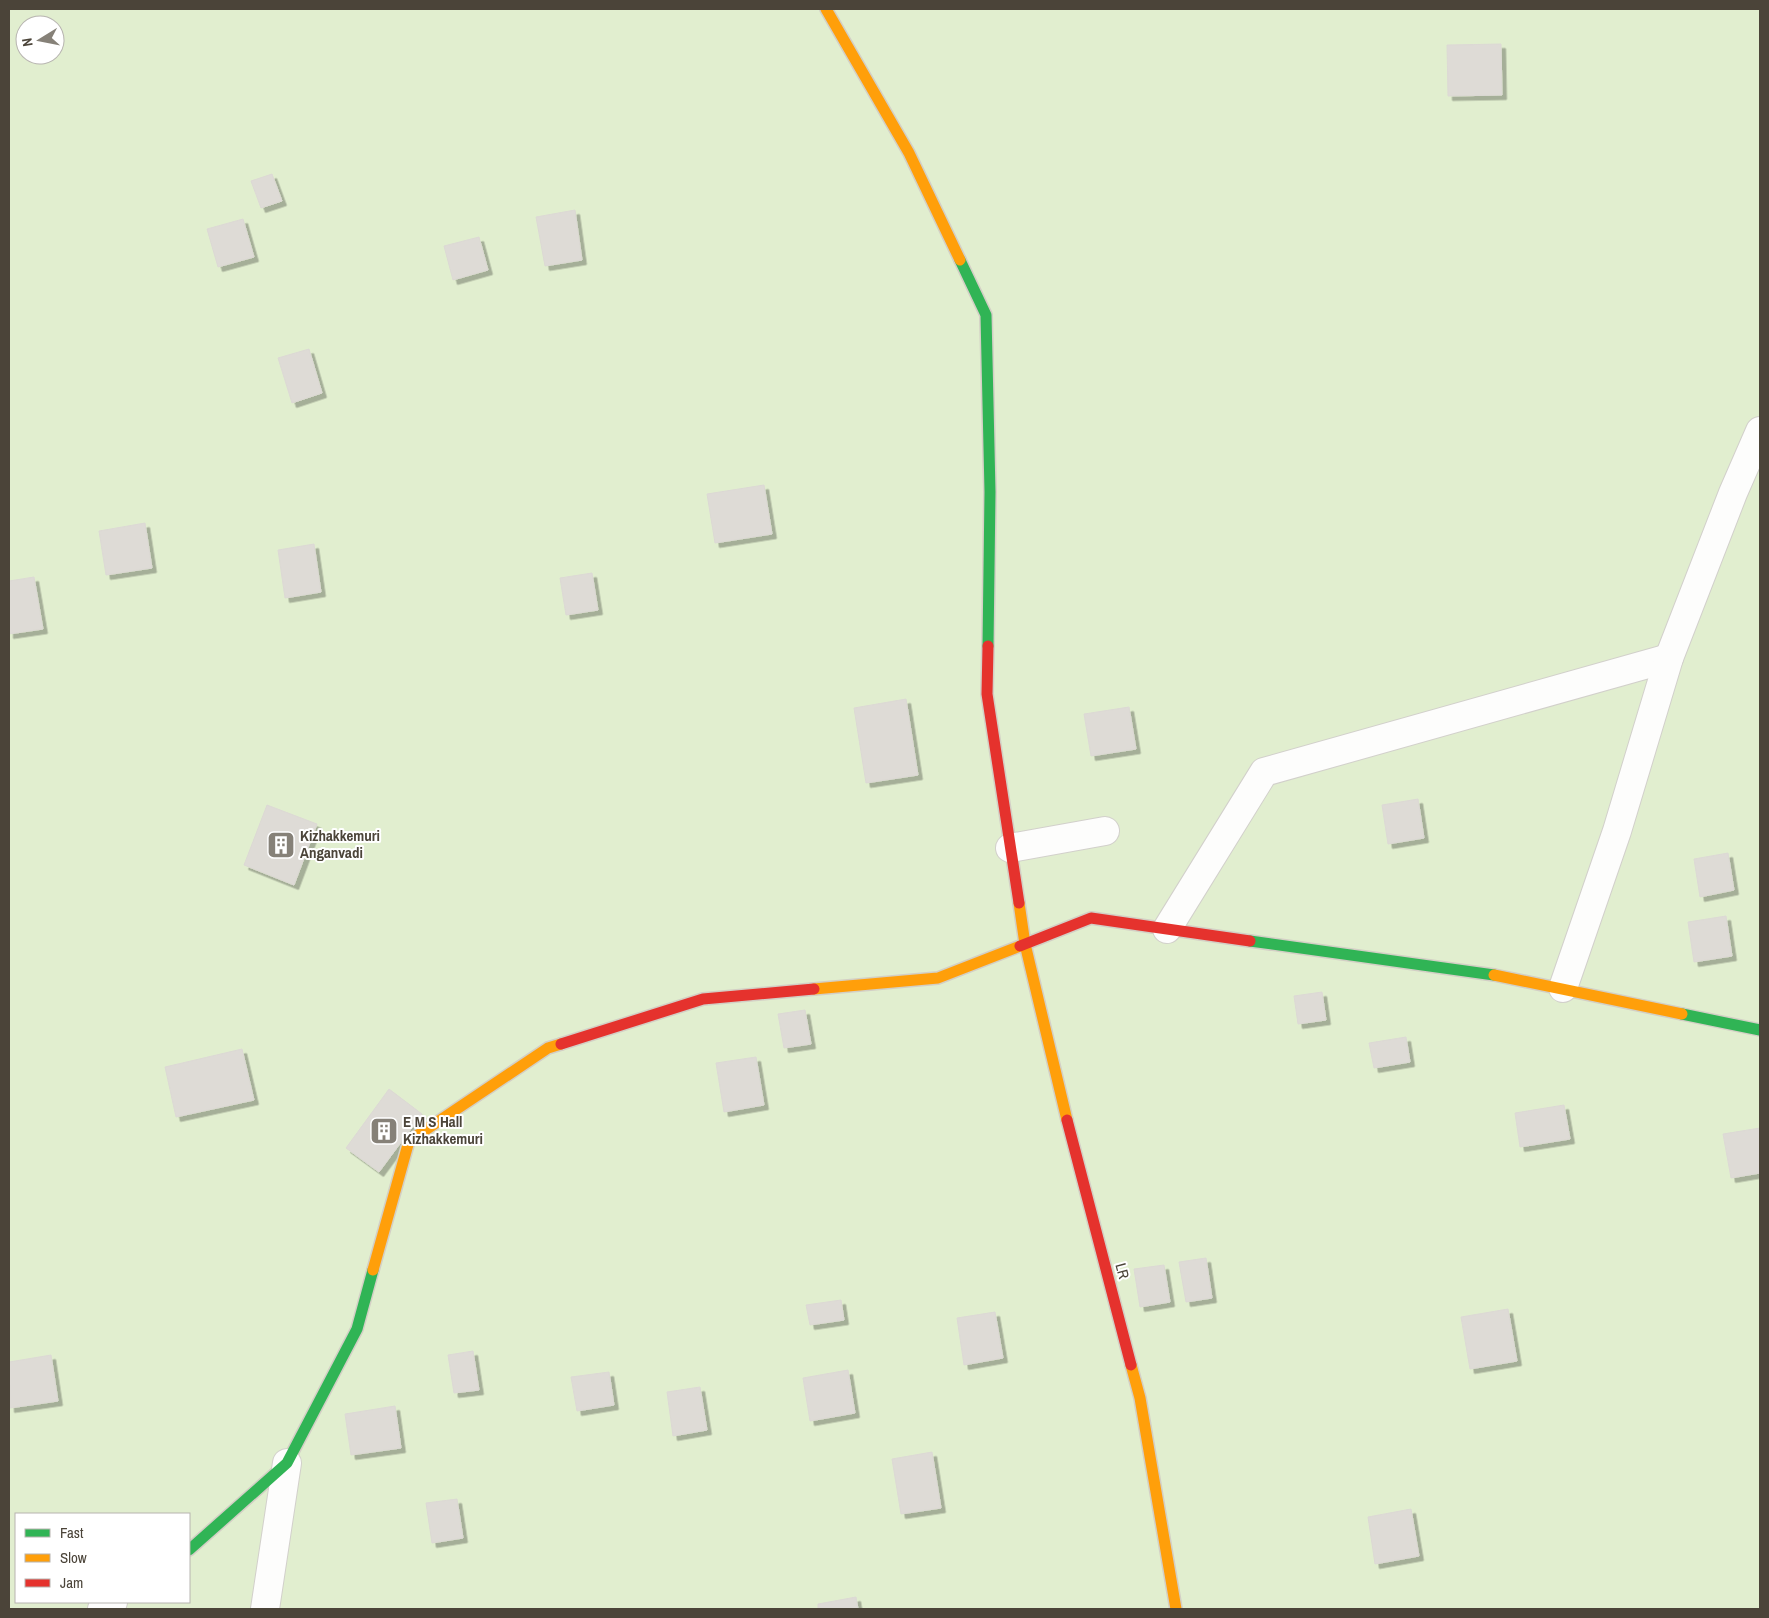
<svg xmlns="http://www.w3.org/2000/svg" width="1769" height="1618" font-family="'Archivo Narrow',sans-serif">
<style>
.green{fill:#e1eecf;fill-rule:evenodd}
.building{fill:#dedbd6;stroke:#dcd9d4;filter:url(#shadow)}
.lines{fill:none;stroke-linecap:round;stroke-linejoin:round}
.street-casing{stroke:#d2d0cb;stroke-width:30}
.fast-casing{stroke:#d3cfc5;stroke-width:14}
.slow-casing{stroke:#d3cfc5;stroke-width:14}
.jam-casing{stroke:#d3cfc5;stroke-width:14}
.street{stroke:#fdfdfc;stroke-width:28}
.fast{stroke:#30b455;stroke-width:11}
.slow{stroke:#ff9f0a;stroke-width:11}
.jam{stroke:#e5322d;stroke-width:11}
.labels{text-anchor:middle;stroke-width:4;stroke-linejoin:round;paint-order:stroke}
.poi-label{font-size:15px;font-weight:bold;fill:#4b4439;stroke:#fff;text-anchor:start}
.street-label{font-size:15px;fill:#4b4439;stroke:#fff}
</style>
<defs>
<filter id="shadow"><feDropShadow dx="4.5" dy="4.5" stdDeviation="0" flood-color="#0004"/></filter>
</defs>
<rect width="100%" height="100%" fill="#f4f2ee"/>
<path class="green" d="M9 9H1760V1609H9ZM25 25H55V55H25ZM16 1514H189V1602H16Z"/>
<g class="building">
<polygon points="1501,44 1502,95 1448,96 1447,45"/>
<polygon points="272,174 282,201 261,208 251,181"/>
<polygon points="575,210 582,260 545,266 536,217"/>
<polygon points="243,219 254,257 218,267 207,229"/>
<polygon points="479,237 488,270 453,280 444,246"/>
<polygon points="309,349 322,393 292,403 278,358"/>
<polygon points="764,485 772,534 715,543 707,494"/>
<polygon points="145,523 152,568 106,575 99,531"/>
<polygon points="314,544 321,592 285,598 278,550"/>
<polygon points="592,573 598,610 566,615 560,578"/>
<polygon points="34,577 43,629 9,634 9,581"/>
<polygon points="906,699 918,775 866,783 854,708"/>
<polygon points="1129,707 1136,749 1091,756 1084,714"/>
<polygon points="1418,799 1424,838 1388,844 1382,805"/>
<polygon points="267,805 317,824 294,885 244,865"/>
<polygon points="1728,853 1734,890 1700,897 1694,859"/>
<polygon points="1726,916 1732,956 1694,962 1688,922"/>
<polygon points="1322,992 1326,1020 1298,1024 1294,996"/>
<polygon points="805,1010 811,1044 784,1048 778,1014"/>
<polygon points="1406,1037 1410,1062 1374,1068 1369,1043"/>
<polygon points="242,1049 254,1100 176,1117 165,1067"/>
<polygon points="756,1057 764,1105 724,1112 716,1063"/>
<polygon points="389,1089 422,1114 379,1172 346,1148"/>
<polygon points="1564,1105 1570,1139 1520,1147 1515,1113"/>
<polygon points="1760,1128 1760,1173 1731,1178 1723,1134"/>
<polygon points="1206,1258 1212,1298 1186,1302 1179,1262"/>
<polygon points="1164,1265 1170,1302 1140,1307 1134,1269"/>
<polygon points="841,1300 844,1320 810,1325 806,1305"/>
<polygon points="1508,1309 1517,1361 1470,1369 1461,1317"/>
<polygon points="995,1312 1003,1358 964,1365 957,1318"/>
<polygon points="473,1351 479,1390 454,1393 448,1355"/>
<polygon points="51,1355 58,1401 10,1408 9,1362"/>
<polygon points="848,1370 855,1413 810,1421 803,1378"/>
<polygon points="609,1372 614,1405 577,1411 571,1377"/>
<polygon points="700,1387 707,1430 673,1436 667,1392"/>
<polygon points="395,1406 401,1448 351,1455 345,1414"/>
<polygon points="932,1452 941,1508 901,1514 892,1459"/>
<polygon points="457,1499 463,1538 432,1543 426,1503"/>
<polygon points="1411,1509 1419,1556 1375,1564 1368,1517"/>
<polygon points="856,1597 858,1609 818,1609 818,1604"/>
</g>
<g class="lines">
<defs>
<g id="street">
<polyline points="1010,848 1105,831"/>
<polyline points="1167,929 1264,772 1669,658"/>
<polyline points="1563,988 1617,831 1669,658 1733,493 1760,431"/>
<polyline points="102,1609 113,1602"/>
<polyline points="265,1609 287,1463"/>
</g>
<g id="fast">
<polyline points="960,260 986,315 990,492 988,646"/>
<polyline points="1250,941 1494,975"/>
<polyline points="1682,1014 1760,1030"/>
<polyline points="189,1550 287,1463 357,1329 373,1270"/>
</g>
<g id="slow">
<polyline points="826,9 909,153 960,260"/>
<polyline points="1019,903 1025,944 1067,1120"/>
<polyline points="1494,975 1682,1014"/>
<polyline points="814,989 938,978 1020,946"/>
<polyline points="373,1270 409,1141 548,1048 561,1044"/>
<polyline points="1131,1365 1140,1398 1176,1609"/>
</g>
<g id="jam">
<polyline points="988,646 987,694 1019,903"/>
<polyline points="1020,946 1091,918 1250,941"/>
<polyline points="561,1044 703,999 814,989"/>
<polyline points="1067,1120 1131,1365"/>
</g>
</defs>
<use href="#street" class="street-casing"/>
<use href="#fast" class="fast-casing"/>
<use href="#slow" class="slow-casing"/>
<use href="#jam" class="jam-casing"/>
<use href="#street" class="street"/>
<use href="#fast" class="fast"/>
<use href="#slow" class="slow"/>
<use href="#jam" class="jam"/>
</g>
<defs>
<symbol id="building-square" viewBox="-11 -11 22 22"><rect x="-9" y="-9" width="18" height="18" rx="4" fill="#868178" stroke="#fff"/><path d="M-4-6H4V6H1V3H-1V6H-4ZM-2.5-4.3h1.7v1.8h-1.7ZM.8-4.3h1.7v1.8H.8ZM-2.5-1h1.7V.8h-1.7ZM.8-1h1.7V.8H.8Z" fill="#fff"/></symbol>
</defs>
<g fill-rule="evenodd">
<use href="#building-square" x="265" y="829" width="32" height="32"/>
<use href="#building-square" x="368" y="1115" width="32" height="32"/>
</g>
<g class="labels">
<g class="poi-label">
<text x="300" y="841">Kizhakkemuri<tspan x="300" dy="17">Anganvadi</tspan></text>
<text x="403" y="1127">E M S Hall<tspan x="403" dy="17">Kizhakkemuri</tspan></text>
</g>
<g class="street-label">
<text transform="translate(1122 1271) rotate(75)" y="5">LR</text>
</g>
</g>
<rect width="1769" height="1618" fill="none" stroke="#4b4439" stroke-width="20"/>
<rect x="15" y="1513" width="175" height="90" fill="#ffffff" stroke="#b7b4b0"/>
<rect x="25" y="1529" width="25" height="8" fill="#30b455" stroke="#b7b4b0"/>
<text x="60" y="1538" font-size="15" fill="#4b4439">Fast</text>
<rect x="25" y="1554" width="25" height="8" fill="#ff9f0a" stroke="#b7b4b0"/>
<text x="60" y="1563" font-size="15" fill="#4b4439">Slow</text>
<rect x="25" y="1579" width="25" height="8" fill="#e5322d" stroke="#b7b4b0"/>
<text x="60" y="1588" font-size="15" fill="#4b4439">Jam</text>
<g transform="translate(40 40) rotate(260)"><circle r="24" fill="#ffffff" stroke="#b7b4b0"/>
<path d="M0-4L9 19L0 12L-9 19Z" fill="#868178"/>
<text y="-8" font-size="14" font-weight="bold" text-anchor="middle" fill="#4b4439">N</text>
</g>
</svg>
